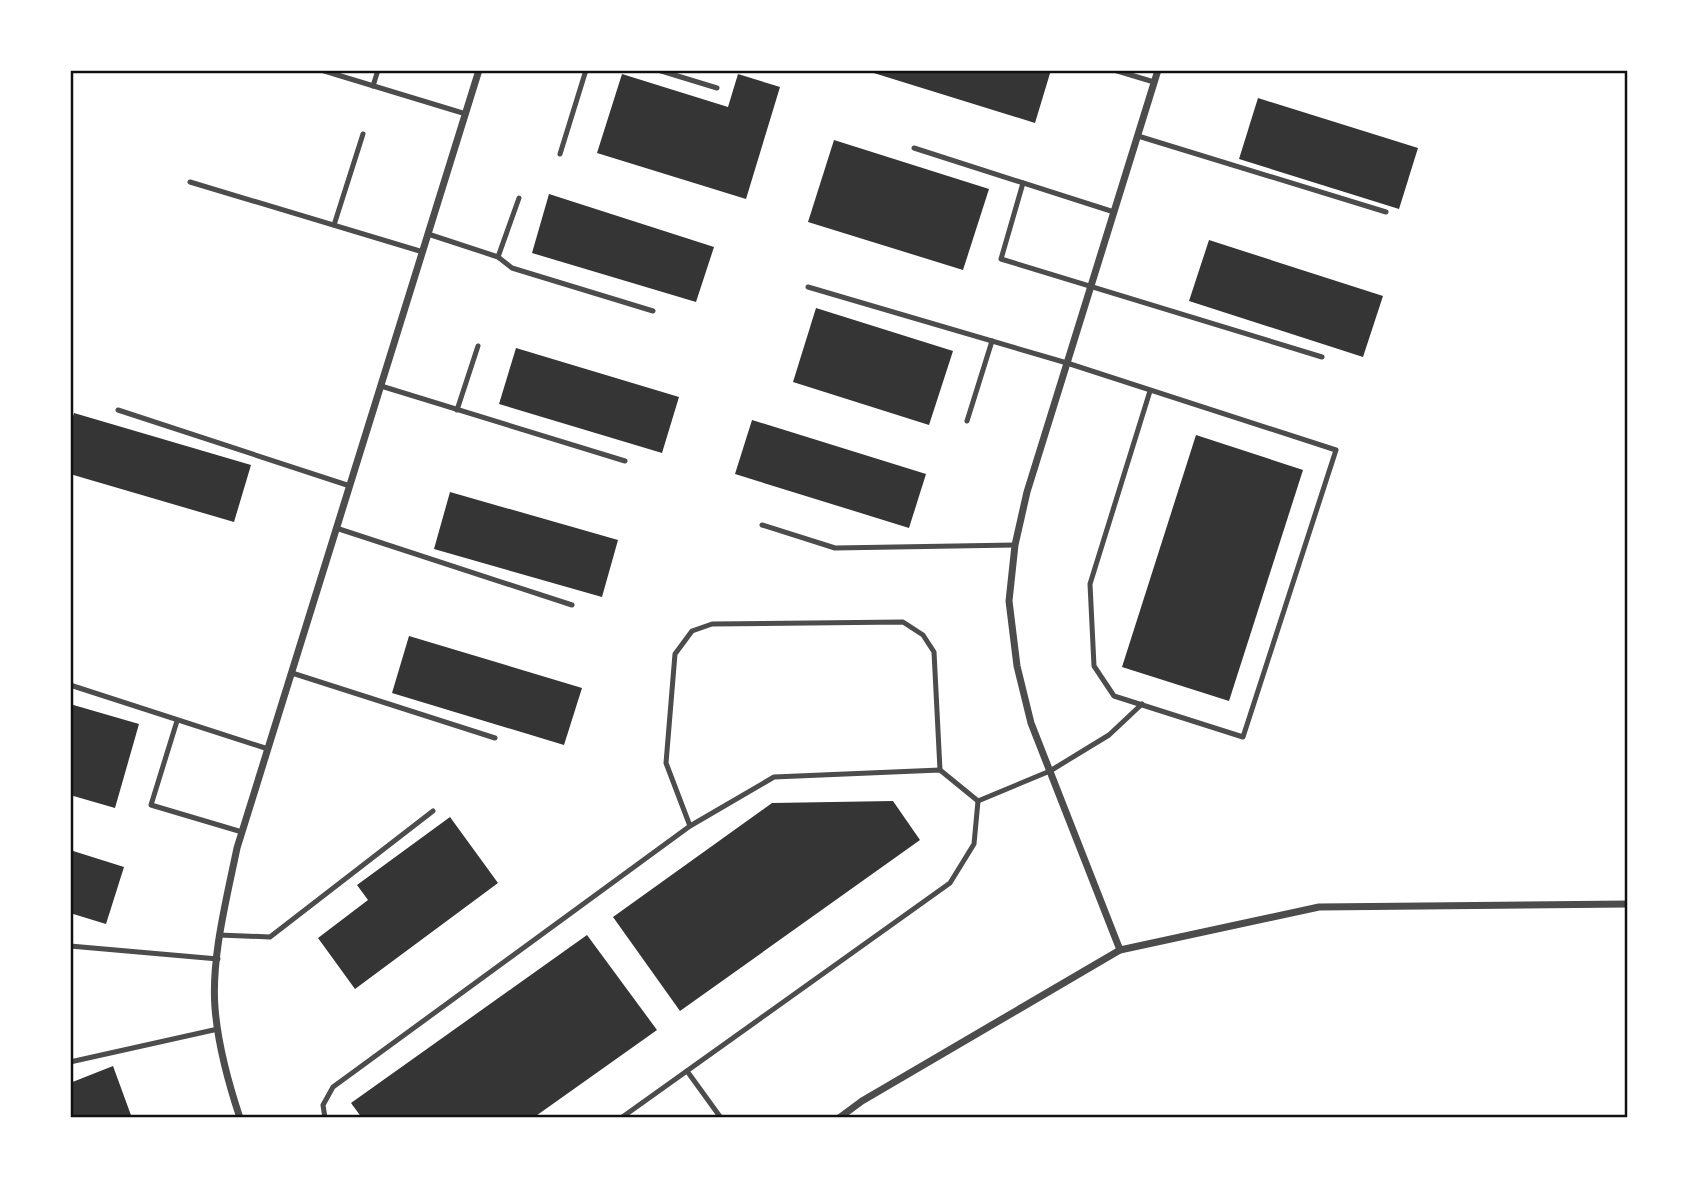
<svg xmlns="http://www.w3.org/2000/svg" width="1698" height="1188" font-family="Overpass,sans-serif">
<style>
.building{fill:#353535}
.lines{fill:none;stroke-linecap:round;stroke-linejoin:round}
.service{stroke:#4c4c4c;stroke-width:5}
.minor{stroke:#4c4c4c;stroke-width:7}
.neatline{fill:none;stroke:#111;stroke-width:2.5}
</style>
<rect width="100%" height="100%" fill="#fff"/>
<g class="building">
<polygon points="864,70 1051,70 1035,123"/>
<polygon points="622,74 728,107 738,74 780,87 746,199 597,153"/>
<polygon points="1258,98 1418,148 1399,209 1239,159"/>
<polygon points="834,140 989,189 963,270 808,222"/>
<polygon points="549,194 714,247 696,302 532,253"/>
<polygon points="1209,240 1383,296 1363,357 1189,301"/>
<polygon points="816,308 953,351 929,425 793,382"/>
<polygon points="516,348 679,397 662,453 499,404"/>
<polygon points="74,413 251,465 234,522 70,474 70,426"/>
<polygon points="752,420 926,474 909,528 735,474"/>
<polygon points="1196,435 1303,470 1229,701 1122,667"/>
<polygon points="450,492 618,540 602,597 434,549"/>
<polygon points="409,636 582,688 564,745 392,693"/>
<polygon points="70,704 139,724 115,808 70,795"/>
<polygon points="893,801 920,840 680,1011 613,917 772,803"/>
<polygon points="450,817 498,883 355,989 318,938 368,900 357,885"/>
<polygon points="70,850 124,867 106,924 70,913"/>
<polygon points="587,935 657,1030 533,1118 362,1118 351,1103"/>
<polygon points="113,1066 132,1118 70,1118 70,1083"/>
</g>
<g class="lines">
<g class="service">
<polyline points="321,70 466,114"/>
<polyline points="658,70 717,88"/>
<polyline points="1114,70 1154,82"/>
<polyline points="373,86 378,70"/>
<polyline points="1138,136 1386,212"/>
<polyline points="914,148 1114,212"/>
<polyline points="560,154 586,70"/>
<polyline points="190,182 423,252"/>
<polyline points="1023,183 1001,259 1322,357"/>
<polyline points="334,225 363,134"/>
<polyline points="428,234 498,257 512,268 653,311"/>
<polyline points="498,257 519,198"/>
<polyline points="808,287 1067,363 1336,450 1243,737 1114,696 1094,666 1090,584 1150,391"/>
<polyline points="381,386 625,461"/>
<polyline points="118,410 350,486"/>
<polyline points="457,410 478,346"/>
<polyline points="967,421 992,341"/>
<polyline points="762,525 835,548 1015,545"/>
<polyline points="336,528 572,605"/>
<polyline points="292,673 495,738"/>
<polyline points="70,685 268,749"/>
<polyline points="177,721 151,805 242,832"/>
<polyline points="978,801 1050,771 1109,735 1142,704"/>
<polyline points="690,826 666,763 675,654 692,631 712,624 903,622 923,635 934,652 940,770"/>
<polyline points="219,935 270,937 433,811"/>
<polyline points="70,946 218,959"/>
<polyline points="70,1062 218,1029"/>
<polyline points="687,1071 721,1118"/>
<polyline points="325,1118 323,1105 333,1087 690,826 774,777 940,770 978,801"/>
<polyline points="621,1118 950,883 974,844 978,801"/>
</g>
<g class="minor">
<polyline points="1120,950 1031,723 1017,666 1009,601 1015,545 1027,492 1158,70"/>
<path d="M240 1118C228 1082 218 1046 215 1008 211 958 227 897 237 848L479 70"/>
<polyline points="839,1118 862,1101 1120,950 1319,907 1628,904"/>
</g>
</g>
<rect width="1698" height="1188" fill="none" stroke="#ffffff" stroke-width="144"/>
<rect x="72" y="72" width="1554" height="1044" class="neatline"/>
</svg>
